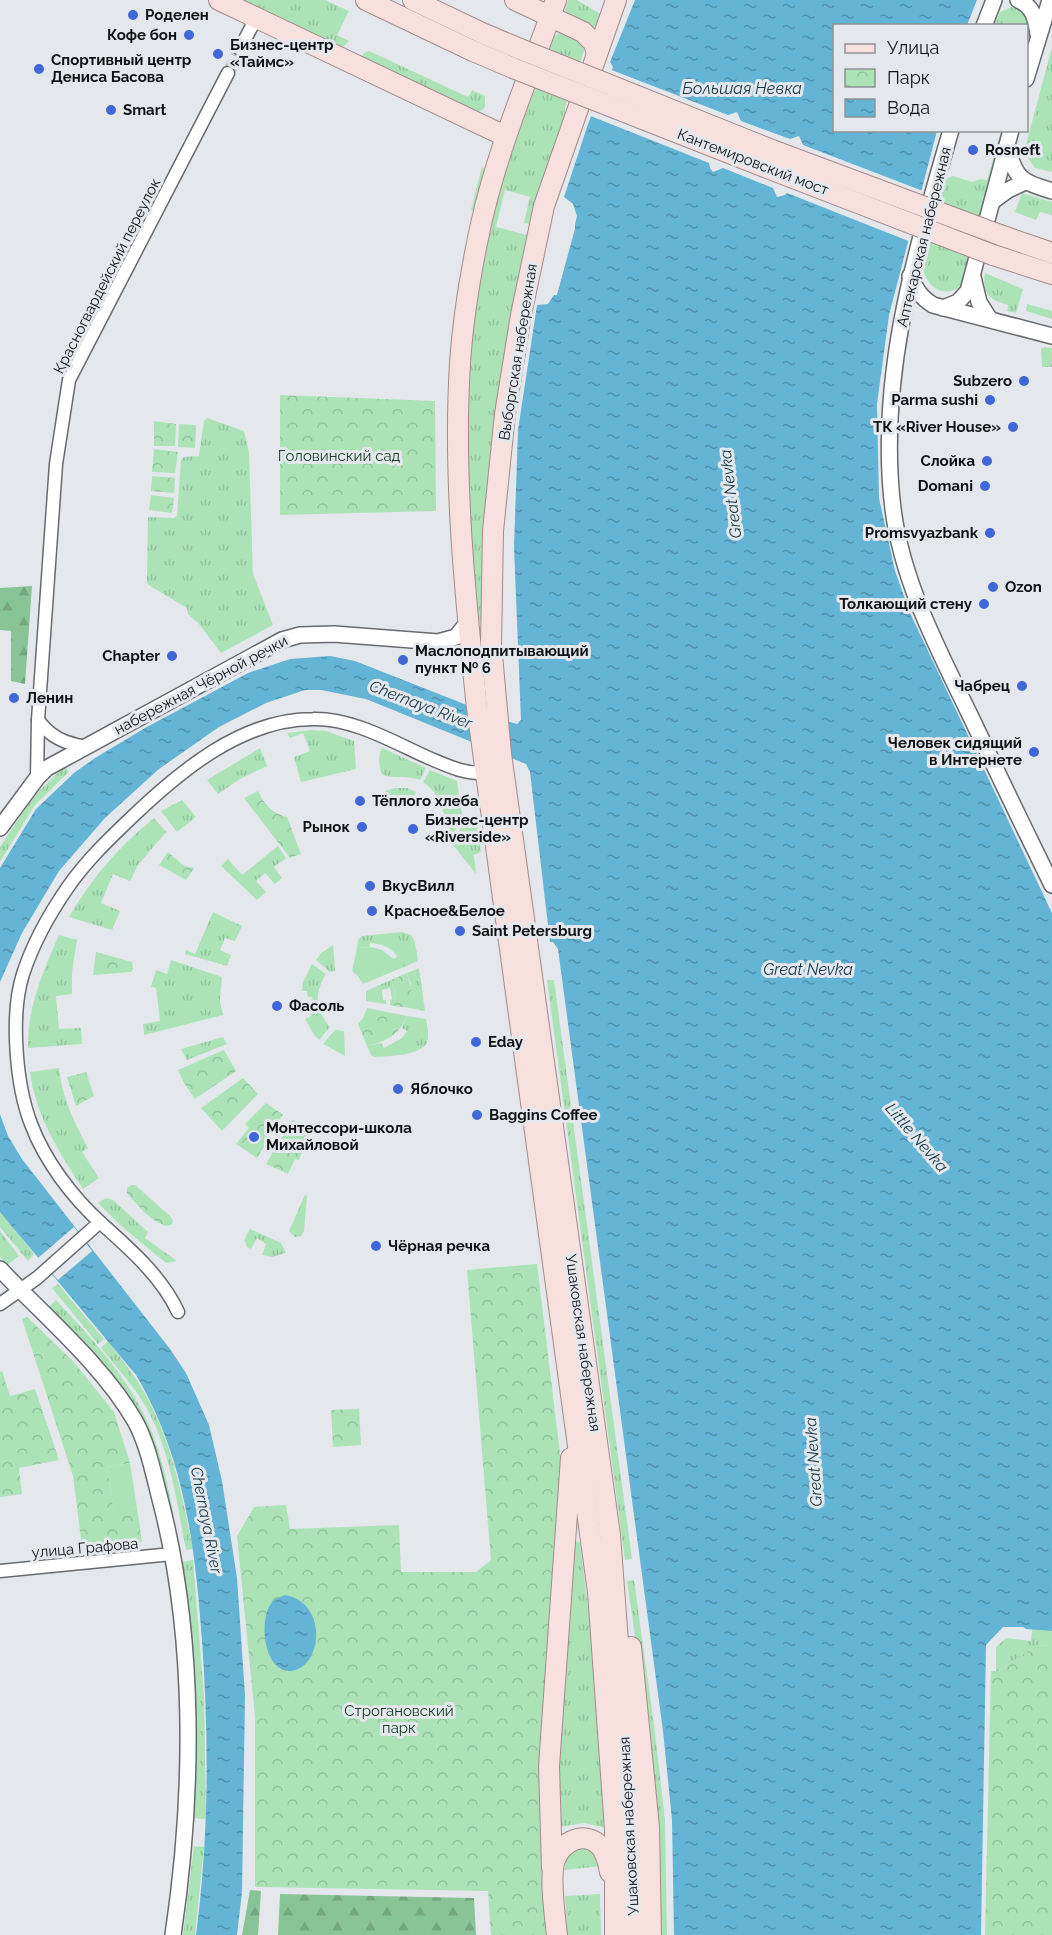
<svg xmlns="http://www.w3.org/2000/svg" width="1052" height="1935" font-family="Raleway,sans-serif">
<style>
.grass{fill:url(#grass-tufts)}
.forest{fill:url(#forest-firs)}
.park{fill:url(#park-crowns)}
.pitch{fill:#abe3b7}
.water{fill:url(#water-ripples)}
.pier{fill:#e4e8ed}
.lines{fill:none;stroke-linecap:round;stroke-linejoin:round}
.minor-tunnel{stroke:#c4c8cc;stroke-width:12;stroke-dasharray:12 6;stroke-linecap:butt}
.minor-casing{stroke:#676a6e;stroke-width:15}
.tertiary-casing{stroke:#676a6e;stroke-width:18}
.primary-casing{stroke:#a48a89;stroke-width:22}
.minor{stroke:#fff;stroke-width:12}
.tertiary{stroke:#fff;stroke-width:15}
.primary{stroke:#f8e0de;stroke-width:20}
.primary-bridge-casing{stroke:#a48a89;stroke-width:22;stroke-linecap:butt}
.primary-bridge{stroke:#f8e0de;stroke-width:20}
.poi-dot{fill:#4066d8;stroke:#e4e8ed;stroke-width:2}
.labels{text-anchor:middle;stroke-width:6;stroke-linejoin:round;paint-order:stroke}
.poi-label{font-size:15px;font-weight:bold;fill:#101113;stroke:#e4e8ed;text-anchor:start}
.street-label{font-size:15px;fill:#101113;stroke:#e4e8ed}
.park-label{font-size:15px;fill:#113e1f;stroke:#e4e8ed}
.water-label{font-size:16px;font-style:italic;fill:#133846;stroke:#e4e8ed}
</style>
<defs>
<pattern id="grass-tufts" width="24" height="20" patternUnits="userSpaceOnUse" patternTransform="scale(1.5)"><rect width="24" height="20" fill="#abe3b7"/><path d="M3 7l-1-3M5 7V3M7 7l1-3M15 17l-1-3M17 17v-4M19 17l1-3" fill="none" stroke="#92c29c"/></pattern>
<pattern id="forest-firs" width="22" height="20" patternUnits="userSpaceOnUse" patternTransform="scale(1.5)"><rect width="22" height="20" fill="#88c495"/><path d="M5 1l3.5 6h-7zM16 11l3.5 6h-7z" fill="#74a780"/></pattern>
<pattern id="park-crowns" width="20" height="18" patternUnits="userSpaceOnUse" patternTransform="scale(1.5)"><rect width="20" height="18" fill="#abe3b7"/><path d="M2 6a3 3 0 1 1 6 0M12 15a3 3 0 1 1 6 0" fill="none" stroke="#92c29c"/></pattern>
<pattern id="water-ripples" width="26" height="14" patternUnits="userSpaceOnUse" patternTransform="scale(1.5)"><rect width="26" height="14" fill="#64b4d5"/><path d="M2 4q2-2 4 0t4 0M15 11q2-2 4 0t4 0" fill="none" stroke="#5191ac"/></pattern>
</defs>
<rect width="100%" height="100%" fill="#e4e8ed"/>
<g class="grass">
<polygon points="238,0 325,0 349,11 337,35 349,41 342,48"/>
<polygon points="568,0 577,0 602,15 598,25 590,28 568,16 565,10"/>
<polygon points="1012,7 1018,8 1028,14 1030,31 1027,45 1026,26 994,26 1000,12"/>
<path d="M562 31C573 35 584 38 584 51L565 107V119L530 224 524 223 530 197 505 190 496 227 527 235 504 361 483 620 477 621 466 455 467 382 477 300 492 220 514 142 555 36Z"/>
<polygon points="1052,47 1052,172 1035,168 1024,152"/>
<polygon points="369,51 468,97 472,90 485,96 485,107 481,111 474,111 364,61 362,57 364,53"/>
<path d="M1001 131H1003L967 276C956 302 925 293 923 266L946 179 953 176 972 182 981 179 987 180Z"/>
<polygon points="482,167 486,170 474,211 471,210"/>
<polygon points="1022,193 1052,202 1052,215 1040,212 1036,220 1015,212"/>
<path d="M985 273 1023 289 1016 313 1007 311 1008 305C989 300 982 294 985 273Z"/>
<polygon points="1027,304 1052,311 1052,319 1026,311"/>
<polygon points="1044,347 1052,348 1052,367 1042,367 1041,349"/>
<polygon points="207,418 244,431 249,452 253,574 273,625 221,653 199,624 188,614 187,608 150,586 147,583 147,576 148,517 174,518 177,516 181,460 184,457 199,456 204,421"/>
<polygon points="312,730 326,731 354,741 356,769 301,782 294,757 310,751 303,733 290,738 287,733"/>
<polygon points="260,748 267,766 240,779 218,794 207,780"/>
<path d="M382 748 426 768 420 780C408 775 395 779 383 775 378 766 378 756 382 748Z"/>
<polygon points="65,766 69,772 35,805 0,862 0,847 25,809 40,790"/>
<path d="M430 770 457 781 462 814 450 842C445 819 444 796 423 782Z"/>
<polygon points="395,788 407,788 416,792 414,796 388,798 385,791"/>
<polygon points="182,800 196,817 177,832 161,811"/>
<polygon points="466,814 469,828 478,827 481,852 474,855 476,874 453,845"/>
<path d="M154 818 166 832 138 865 130 881 113 874 101 903 120 911 112 930 69 917C93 876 118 848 154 818Z"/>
<polygon points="278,846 286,858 274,867 282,878 275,884 265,873 256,881 266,892 257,900 221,866 228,859 242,875"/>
<polygon points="213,912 242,926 235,941 225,938 220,950 231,955 227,966 185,954 186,950 195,954"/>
<path d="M402 932 411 935 415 942 418 961 404 967C396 952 388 944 370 943V947L357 948 358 940 362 936Z"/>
<path d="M59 935 77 940 72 972V994L56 996 59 1029 81 1028 82 1044 28 1048C27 1007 43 972 59 935Z"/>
<polygon points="333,945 335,971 330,972 316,960 321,953"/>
<polygon points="171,960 222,977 220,1001 223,1015 144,1035 143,1024 160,1021 156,988 151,987 156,970 167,974"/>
<path d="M312 964 326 974C314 993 315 1010 330 1027L319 1040 313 1033 305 1019 311 1016 309 1005 313 1004 312 997H308L307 991H302L303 982Z"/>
<polygon points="419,968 425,1011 410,1008 411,984 407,973"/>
<polygon points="391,980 395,992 394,1006 390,1005 390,1000 392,999 390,988 382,990 383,1000 386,1000 386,1004 379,1003 377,986"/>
<polygon points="547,980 554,980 632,1559 625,1560"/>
<path d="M407 1016 426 1019C427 1025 429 1033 428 1039 426 1056 388 1056 375 1057L371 1055 367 1046 381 1043 384 1048 402 1038 407 1031 402 1028Z"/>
<polygon points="335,1030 344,1031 345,1056 323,1044"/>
<polygon points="223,1037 227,1044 187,1060 181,1049"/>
<path d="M59 1068C62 1097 74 1122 88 1148L82 1152 99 1178 83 1189C59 1152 36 1117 30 1072Z"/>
<polygon points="305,1195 307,1196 304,1231 301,1236 295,1237 289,1231"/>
<polygon points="106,1198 113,1200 148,1232 145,1238 177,1261 166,1263 121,1226 98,1203"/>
<polygon points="0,1210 34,1254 28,1261 0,1227"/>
<polygon points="250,1229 281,1243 286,1253 272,1257 262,1255 266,1244 257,1238 251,1249 247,1247 244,1240"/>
<polygon points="0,1231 19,1256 7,1265 0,1257"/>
<polygon points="58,1284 104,1339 98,1344 52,1288"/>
<path d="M56 1300C87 1333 124 1373 144 1414 159 1445 167 1479 173 1512L170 1513 109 1372 82 1340 48 1308Z"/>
<path d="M108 1341C124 1362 141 1383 152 1407 174 1452 183 1501 193 1549L186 1550C177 1503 170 1449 146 1407 134 1386 116 1367 101 1348Z"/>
<polygon points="577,1541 580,1543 597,1680 606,1828 584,1823 560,1827 558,1767 575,1543"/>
<polygon points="193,1560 204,1696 206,1819 191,1818 180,1562"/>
<polygon points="634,1580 655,1732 665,1820 667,1935 659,1935 641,1678 627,1581"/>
<polygon points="1032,1629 1052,1631 1052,1646 1037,1645 999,1671 996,1671 996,1647 1006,1638 1031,1641"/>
<polygon points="591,1845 602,1866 564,1870 568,1852"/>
<polygon points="194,1846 204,1847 195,1935 183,1935"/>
<polygon points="600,1894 601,1935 567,1935 565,1896"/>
</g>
<g class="forest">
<polygon points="32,586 25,684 11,681 11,631 0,630 0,588"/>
<polygon points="250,1890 261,1891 258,1935 242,1935"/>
<polygon points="280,1894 474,1898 476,1935 278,1935"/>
</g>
<g class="park">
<polygon points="280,395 435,401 436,511 280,515"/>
<polygon points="154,421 176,424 175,446 154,446"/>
<polygon points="179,424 196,425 195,448 178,447"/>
<polygon points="154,449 178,452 175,473 152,472"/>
<polygon points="152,476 175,478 174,493 151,491"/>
<polygon points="151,495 174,498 172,513 149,510"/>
<path d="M258 791C264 804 273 814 287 817L301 854 290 858 244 798Z"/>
<polygon points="168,852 184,866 194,868 186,880 159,865"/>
<polygon points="96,952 132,962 133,969 131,972 93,975"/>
<polygon points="407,973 412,992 410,1008 394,1006 395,992 391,980"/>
<path d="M367 1008 407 1016C399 1035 387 1041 367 1046L358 1024 363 1018Z"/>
<polygon points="224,1050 236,1071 195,1099 184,1083 178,1070"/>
<polygon points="86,1072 94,1096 76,1106 67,1077"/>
<polygon points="243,1078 258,1094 222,1131 201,1108"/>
<polygon points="266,1103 283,1115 266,1138 268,1140 257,1158 236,1144 249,1128 245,1124"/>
<polygon points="292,1120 311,1129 299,1160 295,1159 288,1174 266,1164"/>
<path d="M131 1185H135L170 1216 173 1220 172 1224 167 1226C152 1223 137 1205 127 1193V1188Z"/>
<polygon points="537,1264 561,1462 556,1543 544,1904 546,1935 491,1935 488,1891 255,1887 255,1717 237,1536 254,1507 286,1505 290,1529 399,1525 401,1572 476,1572 491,1560 467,1270"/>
<polygon points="27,1317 73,1361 114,1412 130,1463 107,1467 114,1511 137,1508 142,1542 82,1547 73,1476 22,1319"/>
<polygon points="2,1371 10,1396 35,1389 59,1460 19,1468 22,1494 0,1497 0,1372"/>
<polygon points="359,1409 361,1445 333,1447 331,1410"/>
<polygon points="1037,1645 1052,1646 1052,1935 985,1935 991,1671 999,1671"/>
</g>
<g class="pitch">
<polygon points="370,947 382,950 394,959 398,956 404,967 363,984 358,976 352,971 357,948"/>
<polygon points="377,986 379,1003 366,1001 366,991"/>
<polygon points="130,1463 137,1508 114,1512 107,1467"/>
</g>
<g class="water">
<polygon points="635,0 977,0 967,25 834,26 834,130 937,131 889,315 877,404 879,498 895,571 910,613 1052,913 1052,1631 1026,1629 1023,1627 1003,1627 986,1645 981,1935 674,1935 672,1820 663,1731 558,949 553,942 550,942 530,772 526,764 366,699 321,690 305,690 266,703 219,727 159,769 105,818 59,871 22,933 0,982 0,868 36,809 74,773 95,758 145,728 248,673 290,659 330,656 355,661 510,722 517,724 521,720 514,547 518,430 537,305 548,304 554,295 557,295 577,216 573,204 564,197 588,124 592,114 595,112 613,67 610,62"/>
<path d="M0 1114 8 1136 22 1159 170 1349 186 1373 209 1425 222 1481 237 1578 245 1695 242 1892 237 1935H196C209 1837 209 1739 202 1641 195 1547 185 1458 136 1375L0 1212Z"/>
<path d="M285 1595C330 1603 322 1671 289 1671 263 1670 258 1617 273 1601 276 1598 281 1597 285 1595Z"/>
</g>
<g class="pier">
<polygon points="609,69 728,115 737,112 741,121 790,139 799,136 803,145 923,191 911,242 787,193 785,195 777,197 773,188 723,168 713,172 710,168 709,163 588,115 593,110"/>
<polygon points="572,222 575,222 575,229 559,287 556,286 572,229"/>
<polygon points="74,1227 92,1251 58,1280 38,1258"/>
</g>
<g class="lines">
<polyline class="minor-tunnel" points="228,73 240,49"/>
<defs>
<g id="minor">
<polyline points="240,49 256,18"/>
<path d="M38 720C51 738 65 743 86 747"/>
<polyline points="37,778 38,720 56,464 69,380 228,73"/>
<polyline points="0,1304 37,1278 100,1222"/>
<path d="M178 1312C162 1277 130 1249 102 1224 72 1197 45 1161 31 1124 16 1085 10 1015 23 974 33 943 50 913 68 887 86 861 109 839 131 818 180 771 242 719 313 719 353 718 393 742 429 758 448 766 464 774 485 773"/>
<polyline points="0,1571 172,1554"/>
</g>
<g id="tertiary">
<path d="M1018 0C1033 6 1036 19 1038 34"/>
<polyline points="984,26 994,0"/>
<polyline points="1026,79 1050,0"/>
<path d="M951 130C915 254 877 379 893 509 902 581 938 649 969 713 996 770 1024 828 1052 885"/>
<path d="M1007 147C1016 180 1021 181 1052 191"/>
<polyline points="993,201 1008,190 1025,182"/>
<path d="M910 276C916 289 920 297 933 305L1052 336"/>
<polyline points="973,277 979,302 989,318"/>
<polyline points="943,308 958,302 968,291 1011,130"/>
<polyline points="0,828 37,778 47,768 282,640 300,635 334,634 438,642 456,637 468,622"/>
<path d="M0 1269C44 1316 103 1365 135 1421 148 1445 153 1472 160 1499 196 1636 194 1795 173 1935"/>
</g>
<g id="primary">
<polyline points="219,0 505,136"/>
<polyline points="366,0 473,51 513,68"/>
<polyline points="413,0 482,33 520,49"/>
<polyline points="515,0 583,32 594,43 597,54"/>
<path d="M556 0C530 74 498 147 481 224 471 270 463 317 460 363 453 478 465 595 477 708L598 1592 615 1830V1935"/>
<polyline points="616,0 544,206 521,315 505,414 493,531 491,644 501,754 610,1535 632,1828 633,1935"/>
<polyline points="1000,235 1052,253"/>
<polyline points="993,255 1052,274"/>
<polyline points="631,1647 649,1827 651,1935"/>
<polyline points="552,1868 549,1766 571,1458"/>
<path d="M557 1935C555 1917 549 1875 555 1860 562 1841 585 1830 600 1846 607 1853 608 1863 610 1872"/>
</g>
</defs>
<use href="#minor" class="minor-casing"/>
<use href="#tertiary" class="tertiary-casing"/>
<use href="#primary" class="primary-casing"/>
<use href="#minor" class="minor"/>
<use href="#tertiary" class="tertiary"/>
<use href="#primary" class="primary"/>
<defs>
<g id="primary-bridge">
<polyline points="520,49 767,148 1000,235"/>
<polyline points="513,68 762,166 993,255"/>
</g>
</defs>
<use href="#primary-bridge" class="primary-bridge-casing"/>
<use href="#primary-bridge" class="primary-bridge"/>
</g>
<g class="poi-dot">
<circle cx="133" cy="15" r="6"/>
<circle cx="189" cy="35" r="6"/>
<circle cx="218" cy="54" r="6"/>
<circle cx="39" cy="69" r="6"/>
<circle cx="111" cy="110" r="6"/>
<circle cx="973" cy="150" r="6"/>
<circle cx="1024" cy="381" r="6"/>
<circle cx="990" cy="400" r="6"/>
<circle cx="1013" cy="427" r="6"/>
<circle cx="987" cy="461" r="6"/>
<circle cx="985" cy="486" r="6"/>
<circle cx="990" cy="533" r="6"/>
<circle cx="993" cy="587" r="6"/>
<circle cx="984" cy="604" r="6"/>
<circle cx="172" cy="656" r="6"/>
<circle cx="403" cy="660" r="6"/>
<circle cx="1022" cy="686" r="6"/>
<circle cx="14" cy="698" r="6"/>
<circle cx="1034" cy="752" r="6"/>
<circle cx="360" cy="801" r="6"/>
<circle cx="362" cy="827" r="6"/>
<circle cx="413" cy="829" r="6"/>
<circle cx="370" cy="886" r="6"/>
<circle cx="372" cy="911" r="6"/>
<circle cx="460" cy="931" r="6"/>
<circle cx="277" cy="1006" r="6"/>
<circle cx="476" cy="1042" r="6"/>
<circle cx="398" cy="1089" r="6"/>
<circle cx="477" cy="1115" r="6"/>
<circle cx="254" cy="1137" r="6"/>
<circle cx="376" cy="1246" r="6"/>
</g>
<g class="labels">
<g class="poi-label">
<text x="145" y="20">Роделен</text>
<text x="177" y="40" text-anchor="end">Кофе бон</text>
<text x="230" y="50">Бизнес-центр<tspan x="230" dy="17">«Таймс»</tspan></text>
<text x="51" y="65">Спортивный центр<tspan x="51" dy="17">Дениса Басова</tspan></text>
<text x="123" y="115">Smart</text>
<text x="985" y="155">Rosneft</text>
<text x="1012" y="386" text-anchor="end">Subzero</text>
<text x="978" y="405" text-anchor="end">Parma sushi</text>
<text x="1001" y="432" text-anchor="end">ТК «River House»</text>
<text x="975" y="466" text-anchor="end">Слойка</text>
<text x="973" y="491" text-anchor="end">Domani</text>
<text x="978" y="538" text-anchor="end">Promsvyazbank</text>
<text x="1005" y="592">Ozon</text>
<text x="972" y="609" text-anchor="end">Толкающий стену</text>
<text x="415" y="656">Маслоподпитывающий<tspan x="415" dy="17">пункт № 6</tspan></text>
<text x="160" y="661" text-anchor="end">Chapter</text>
<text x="1010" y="691" text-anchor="end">Чабрец</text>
<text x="26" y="703">Ленин</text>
<text x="1022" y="748" text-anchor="end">Человек сидящий<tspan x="1022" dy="17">в Интернете</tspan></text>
<text x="372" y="806">Тёплого хлеба</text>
<text x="425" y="825">Бизнес-центр<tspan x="425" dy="17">«Riverside»</tspan></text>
<text x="350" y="832" text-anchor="end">Рынок</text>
<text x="382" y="891">ВкусВилл</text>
<text x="384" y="916">Красное&amp;Белое</text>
<text x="472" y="936">Saint Petersburg</text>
<text x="289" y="1011">Фасоль</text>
<text x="488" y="1047">Eday</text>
<text x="410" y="1094">Яблочко</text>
<text x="489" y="1120">Baggins Coffee</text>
<text x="266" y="1133">Монтессори-школа<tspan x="266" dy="17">Михайловой</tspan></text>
<text x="388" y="1251">Чёрная речка</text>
</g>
<g class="street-label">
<text transform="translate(753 162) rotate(21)" y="5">Кантемировский мост</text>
<text transform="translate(924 237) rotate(-76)" y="5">Аптекарская набережная</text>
<text transform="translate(107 276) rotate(-63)" y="5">Красногвардейский переулок</text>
<text transform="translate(518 352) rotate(-81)" y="5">Выборгская набережная</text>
<text transform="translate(201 685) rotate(-28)" y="5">набережная Чёрной речки</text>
<text transform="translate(583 1343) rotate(82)" y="5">Ушаковская набережная</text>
<text transform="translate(85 1548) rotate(-5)" y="5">улица Графова</text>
<text transform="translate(629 1826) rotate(-93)" y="5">Ушаковская набережная</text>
</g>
<g class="park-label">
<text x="339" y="461">Головинский сад</text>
<text x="399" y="1716">Строгановский<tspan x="399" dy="17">парк</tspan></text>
</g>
<g class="water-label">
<text x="742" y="94">Большая Невка</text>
<text transform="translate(730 494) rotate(-97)" y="6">Great Nevka</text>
<text transform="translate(421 704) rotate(21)" y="6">Chernaya River</text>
<text x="808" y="975">Great Nevka</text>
<text transform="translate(917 1137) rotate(49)" y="6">Little Nevka</text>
<text transform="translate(813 1462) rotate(-94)" y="6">Great Nevka</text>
<text transform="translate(207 1520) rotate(79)" y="6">Chernaya River</text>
</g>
</g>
<rect x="833" y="24" width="195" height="108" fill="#e4e8ed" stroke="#8f9296" stroke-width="1.5"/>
<rect x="845" y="44" width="30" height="9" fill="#f8e0de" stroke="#8f9296" stroke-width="1.5"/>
<text x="887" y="54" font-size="18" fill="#101113">Улица</text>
<rect x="845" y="69" width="30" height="18" fill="url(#park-crowns)" stroke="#8f9296" stroke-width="1.5"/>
<text x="887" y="84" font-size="18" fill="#101113">Парк</text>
<rect x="845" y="99" width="30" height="18" fill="url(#water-ripples)" stroke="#8f9296" stroke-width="1.5"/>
<text x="887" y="114" font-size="18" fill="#101113">Вода</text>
</svg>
